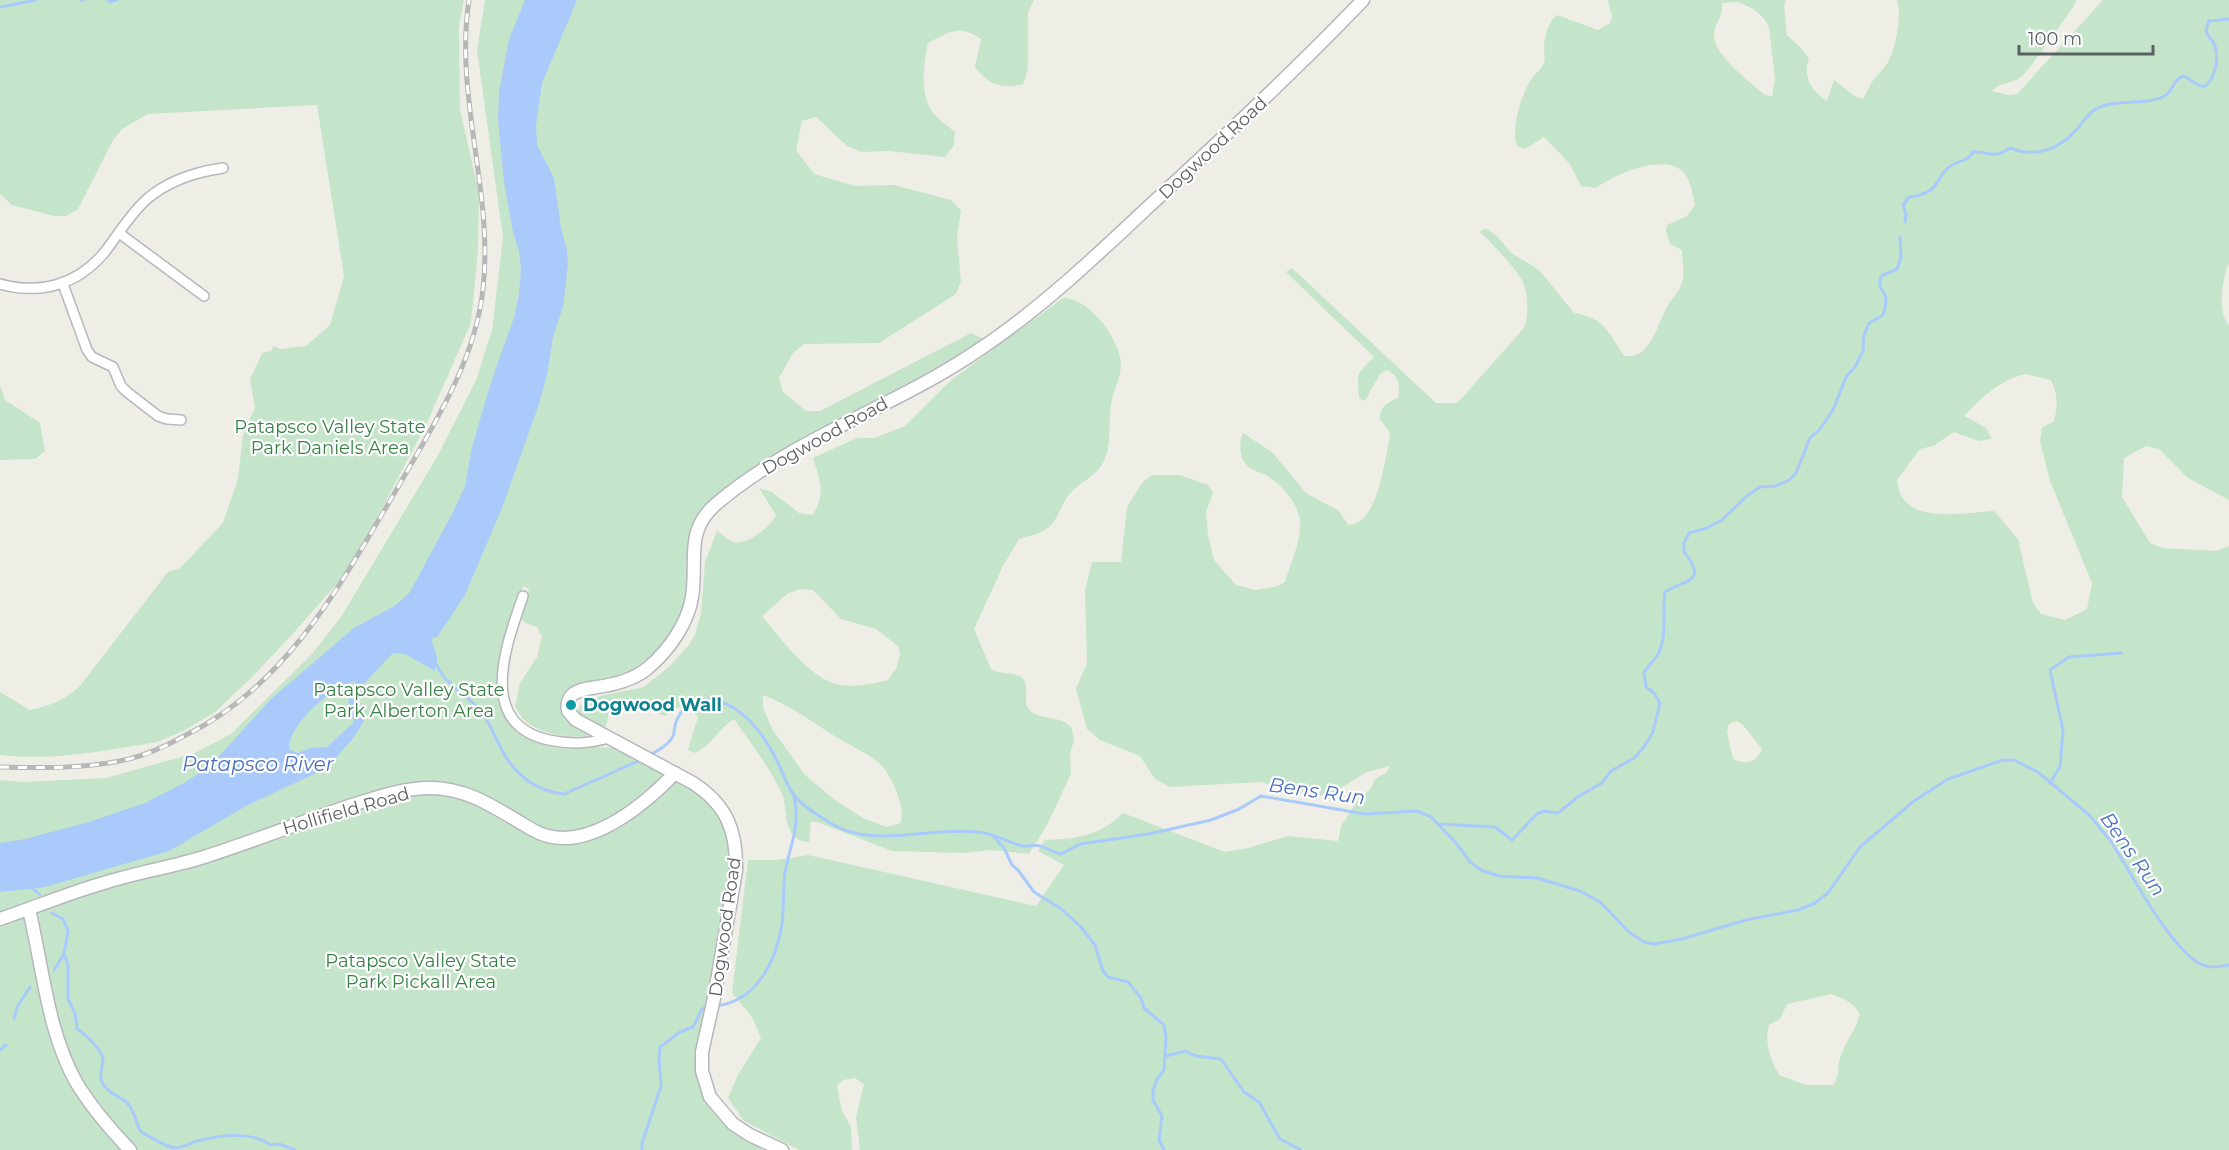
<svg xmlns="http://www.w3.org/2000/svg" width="2229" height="1150" font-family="Montserrat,sans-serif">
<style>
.green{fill:#c4e5c9;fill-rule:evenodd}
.water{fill:#a9cafb;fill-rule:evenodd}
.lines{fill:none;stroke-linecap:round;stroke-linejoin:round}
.stream{stroke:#a9cafb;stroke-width:3}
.minor-casing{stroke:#b6b7bc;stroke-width:12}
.tertiary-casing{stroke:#b6b7bc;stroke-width:15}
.minor{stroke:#fff;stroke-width:9}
.tertiary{stroke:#fff;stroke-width:12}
.rail-casing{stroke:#b6b7b7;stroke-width:5}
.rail{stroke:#fff;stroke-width:3;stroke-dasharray:9;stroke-linecap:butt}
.culture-dot{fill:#0f9aa8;stroke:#fff;stroke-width:2}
.labels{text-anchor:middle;stroke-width:4.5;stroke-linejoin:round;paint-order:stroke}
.street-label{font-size:18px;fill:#5d6065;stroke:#fff}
.park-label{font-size:18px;fill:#388247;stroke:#fff}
.culture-label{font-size:18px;font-weight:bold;fill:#0d838f;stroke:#fff;text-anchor:start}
.water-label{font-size:20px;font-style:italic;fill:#4c71bf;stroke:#fff}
</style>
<rect width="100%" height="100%" fill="#efeee6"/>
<g class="green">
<path d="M0 0H464L459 26 460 110 479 193 478 251 471 323 426 425 349 570 291 636 250 679 215 712 183 731 157 742C104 751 54 761 0 755V692L30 710C52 705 62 701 79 687L168 572 180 568 223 523 238 479 243 435 255 407 250 380 262 353 272 351 273 346 281 349 306 346 330 325 344 276 317 105 148 114 122 129 113 140 78 209 66 216H54L12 205 0 194Z"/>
<path d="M485 0H1034L1028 13V69L1023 84C1003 90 987 84 975 67L981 39C960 24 949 32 928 43 924 64 919 93 933 113 939 120 948 126 955 132L954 145 945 157 889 151 861 152 847 146 816 117 802 121 796 150 814 174 855 186 894 185 951 200 961 210 957 238 961 281 956 294 879 343 804 344 793 353 779 378 783 392 806 411H820L971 333 984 339 980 344 703 512C693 570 690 638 634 673 619 683 583 692 565 699L592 735C571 739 540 735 523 719 520 716 518 710 515 707L520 683 537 657 542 636 537 627 525 623 521 618 529 589 523 586 502 648 499 668 498 693 504 713 514 727 536 740 568 746 618 748 690 786 714 805 730 835 732 870 697 1070 699 1084 706 1097 766 1148H761L762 1150H136L129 1144 125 1150H0V780L23 782 106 778 195 753 231 734 312 654 341 617 437 457 476 380 492 330 503 238 477 50Z"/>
<path d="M1608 0H1786L1784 6 1787 35 1803 50 1809 59C1802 77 1812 91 1827 101L1834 80 1856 97 1863 99C1866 94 1869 87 1872 82 1877 74 1885 69 1889 60 1896 48 1902 12 1897 0H2076L2074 6C2063 21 2030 71 2018 79 2007 85 2002 81 1992 91L2008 95 2017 94 2103 0H2229V263C2222 278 2217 313 2229 325V500L2188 478 2159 449 2146 446 2124 458 2122 497 2150 543 2163 548 2216 551 2229 546V1150H860L856 1117 864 1084 855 1078 843 1080 837 1086 842 1111 851 1127 852 1150H799L744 1121 728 1098 738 1075 761 1038 752 1017 732 993 748 860H777L808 855 1036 906 1064 865 1038 851 1045 840C1076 839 1100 836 1123 813L1225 852 1248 848 1288 836 1338 841 1341 826 1360 797 1370 790 1375 779 1387 772 1390 766 1367 772 1331 794 1317 796 1260 782 1170 787 1155 779 1140 756 1100 740 1087 729 1076 689 1087 663 1085 590 1092 562H1121L1127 507 1142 483 1152 475H1180L1208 485 1213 493 1206 512 1208 535 1214 560 1236 585 1256 590 1278 586 1285 582C1290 564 1301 542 1300 523 1299 503 1282 485 1266 475 1259 472 1250 470 1246 464 1239 457 1239 441 1243 433L1273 453 1306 493 1339 511 1348 525C1379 524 1384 460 1390 437L1389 431 1380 419C1380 406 1387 403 1398 398 1400 387 1399 374 1386 370L1380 374 1365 401 1359 398C1357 372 1356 375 1374 357L1286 272 1292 268 1436 403H1456L1461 399 1524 328C1529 316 1528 293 1523 282 1516 268 1491 242 1480 232L1485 228 1496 235 1511 253 1530 264 1541 272 1574 313C1605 318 1608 332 1624 356 1651 360 1657 324 1667 307 1671 299 1680 291 1682 283 1685 274 1682 260 1682 250L1670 244 1666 231 1667 225 1687 216 1695 205C1693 194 1690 177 1681 170 1660 154 1614 175 1596 188L1581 186 1570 164 1544 137 1525 149 1517 146C1511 127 1521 95 1532 78 1536 73 1541 69 1544 63 1546 57 1543 51 1544 45 1545 35 1549 21 1557 15L1598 30 1610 23 1612 17ZM1737 2C1751 6 1762 13 1769 27L1775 80 1772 96 1765 95C1750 82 1714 56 1714 35 1714 23 1724 16 1722 3ZM2026 374 2051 380C2058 395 2058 406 2054 421L2042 428 2040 441 2050 481 2092 583 2087 609 2065 620 2041 614 2033 603 2018 539 1994 511C1962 513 1900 526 1897 480L1920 449 1933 446 1954 432 1979 441 1992 439 1986 428 1964 416C1979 399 2003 378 2026 374ZM1737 721 1743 725 1762 749C1756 763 1747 765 1733 759L1727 732 1729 724ZM1831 994C1843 998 1853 1002 1860 1014 1856 1030 1845 1042 1840 1058 1837 1067 1840 1077 1833 1085H1806L1779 1075C1771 1060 1764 1043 1769 1025L1780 1019 1787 1004Z"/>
<path d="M1063 298C1089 297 1122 341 1121 366 1120 380 1112 393 1111 406 1108 424 1112 445 1104 461 1096 478 1078 482 1068 496 1061 505 1058 519 1049 527 1040 534 1030 536 1019 539L1003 566 974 629 991 669C1000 676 1020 670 1025 682 1029 691 1021 706 1033 713 1046 720 1062 716 1072 728L1074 741 1070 753 1071 774 1047 825 1029 854 991 850 965 853 892 851 817 822H811L809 842C803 842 797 840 793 835 784 824 787 807 782 794 770 767 751 744 734 719 719 728 712 745 695 753L688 750 689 746 698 717 689 707 675 708 665 716 643 707 619 709 609 713 606 726H593L578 715V709L582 704 600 696 644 687 670 666 688 646 695 635 701 613 705 562 717 531C722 534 728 540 733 542 746 546 772 526 776 515L759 488 772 492 799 513 813 515C826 492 820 481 813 458L857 438H874L905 426 950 381ZM800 589 813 590 841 619 876 629 898 646 900 653 897 667 888 680C873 684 853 688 837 684 811 679 779 637 762 616L787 594ZM763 695C790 705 812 722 836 737 851 746 866 752 880 764 891 774 907 809 900 823L887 827 863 818 835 800 805 775 772 729 763 708Z"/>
<polygon points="0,385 5,400 40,423 45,451 35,459 0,460"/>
</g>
<path class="water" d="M525 0H577L542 83 536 126 537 145 554 178 561 228 567 250 568 265 563 307 553 337 547 375 539 404 502 508 465 595 438 636 431 639 437 657 435 671 405 654 393 653 357 691 358 708 364 721 354 737 327 768 246 806 169 851 45 887 0 892V843L25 839 89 822 145 803 184 783 211 765 271 699 354 628 396 605 410 592 452 514 465 486 472 447 492 379 514 318 519 294 521 270 519 251 513 232 504 182 498 120 499 92 509 39ZM356 681C345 698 348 704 354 722L327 747 310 748 298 753 289 749C289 723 332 687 356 681Z"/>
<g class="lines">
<g class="stream">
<polyline points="81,0 83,0"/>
<polyline points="108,0 110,2 117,0"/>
<polyline points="0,7 36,0"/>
<path d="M1905 222 1906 214 1903 205 1909 197C1944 193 1934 174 1954 164 1962 160 1968 161 1973 152 1990 151 1993 160 2010 148 2034 158 2059 150 2076 130 2087 118 2089 109 2107 105 2122 100 2152 105 2166 95 2174 89 2173 79 2184 76L2200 86H2205C2215 79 2219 59 2215 46 2211 34 2202 38 2209 21L2229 19"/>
<path d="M435 662C438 667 441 673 445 678 456 691 472 699 482 713 491 725 495 738 502 750 514 774 537 792 564 794L643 759"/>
<path d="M648 756C657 751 669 745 673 736 675 732 674 726 676 722 682 706 693 699 711 700 742 703 765 736 778 763 783 773 787 786 794 795 803 807 818 815 830 823 874 850 930 826 978 832 994 833 1007 842 1022 846 1027 847 1034 844 1040 846 1047 848 1053 852 1061 854L1080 844 1149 834 1211 820 1239 809 1261 796 1365 814 1417 811 1431 817 1457 844 1470 862 1481 870 1499 876 1537 878 1580 891 1600 902 1629 932 1644 942 1654 944 1682 939 1746 920 1798 910 1815 903 1828 893 1860 847 1914 801 1948 779 2003 760H2014L2038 772 2089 815 2110 840C2132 874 2165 940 2197 962 2207 969 2218 967 2229 965"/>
<polyline points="2050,783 2060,767 2063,730 2050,670 2069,657 2121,653"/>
<path d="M1438 824 1495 827 1512 840 1537 814 1544 811 1558 813 1579 796 1602 783 1611 771 1634 758 1644 747 1653 732 1660 703 1654 693 1646 687 1644 672C1648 666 1653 662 1657 656 1668 637 1662 613 1665 592 1682 580 1710 583 1684 552V543L1689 533 1707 528 1722 520 1748 495 1760 487 1776 486 1789 480 1796 473 1810 438 1820 429 1833 410 1846 377 1855 367 1863 351 1864 335 1869 323 1883 315 1885 309 1886 297 1880 286V279L1883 275 1897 269 1901 258 1900 237"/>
<polyline points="993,836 1004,848 1012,865 1018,870 1034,892 1060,908 1080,926 1095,945 1103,971 1108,977 1128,982 1141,998 1144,1008 1164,1025 1166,1037 1164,1070 1157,1079 1153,1091 1153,1100 1162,1116 1159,1140 1164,1150"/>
<polyline points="30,886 40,895"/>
<path d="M52 913 63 919 68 931 64 954 68 965V999L75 1013 77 1029C85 1033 104 1052 103 1061 102 1070 98 1075 103 1084 109 1095 122 1096 129 1105 134 1111 137 1124 140 1131 150 1137 164 1146 175 1148 183 1148 190 1143 197 1141 220 1135 251 1131 271 1145L279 1144 295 1150"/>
<polyline points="54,970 64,954"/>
<path d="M715 1006C756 1002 776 962 782 924 784 907 783 890 785 873 790 844 801 827 794 796"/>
<polyline points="14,1019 17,1007 30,987"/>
<polyline points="0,1050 6,1045"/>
<polyline points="1166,1056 1185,1051 1196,1056 1221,1059 1244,1092 1259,1102 1280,1139 1301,1150"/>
<polyline points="642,1150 642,1143 661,1086 659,1057 660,1047 680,1032 693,1027 702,1009 708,1006"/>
</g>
<defs>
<g id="minor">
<polyline points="119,233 204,296"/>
<path d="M0 284C40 295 77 285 104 253 118 235 130 214 147 199 169 180 195 172 223 168"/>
<polyline points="63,284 87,350 92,357 113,367 121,386 127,392 158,416 167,419 181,420"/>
<path d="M523 596C507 643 475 724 549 740 568 744 589 744 608 738"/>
</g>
<g id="tertiary">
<path d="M29 910C43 967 47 1030 76 1082 91 1107 110 1129 130 1150"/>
<path d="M0 919C36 907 71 892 107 882 139 872 172 867 204 857 252 842 298 823 346 807 372 799 401 788 430 788 471 788 499 811 533 830 582 858 643 806 675 773"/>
<path d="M782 1150 750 1135 733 1124 710 1097 702 1071V1052L714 998 736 871C737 831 727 805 693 783L576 720 568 711C567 705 567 700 572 695 580 688 594 688 604 686 620 683 637 678 649 667 669 650 688 623 692 597 698 560 684 532 716 504 795 437 896 407 980 349 1040 309 1094 258 1146 209 1220 141 1293 73 1363 0"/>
</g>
</defs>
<use href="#minor" class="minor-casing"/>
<use href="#tertiary" class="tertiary-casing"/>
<use href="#minor" class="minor"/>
<use href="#tertiary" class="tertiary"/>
<defs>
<path id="rail" d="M0 767C42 768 87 769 129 759 149 754 168 745 186 735 289 684 342 582 398 487 434 424 475 362 483 289 494 192 454 97 469 0"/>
</defs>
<use href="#rail" class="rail-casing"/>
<use href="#rail" class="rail"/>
</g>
<circle class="culture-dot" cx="571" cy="705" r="6"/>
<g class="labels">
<g class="street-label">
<text transform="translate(1213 148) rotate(-43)" y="6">Dogwood Road</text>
<text transform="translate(825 436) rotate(-29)" y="6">Dogwood Road</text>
<text transform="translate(346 811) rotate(-16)" y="6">Hollifield Road</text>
<text transform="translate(725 927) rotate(-82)" y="6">Dogwood Road</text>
</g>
<g class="park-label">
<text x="330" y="433">Patapsco Valley State<tspan x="330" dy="21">Park Daniels Area</tspan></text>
<text x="409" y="696">Patapsco Valley State<tspan x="409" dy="21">Park Alberton Area</tspan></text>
<text x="421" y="967">Patapsco Valley State<tspan x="421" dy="21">Park Pickall Area</tspan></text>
</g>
<g class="culture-label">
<text x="583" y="711">Dogwood Wall</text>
</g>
<g class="water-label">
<text x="258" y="771">Patapsco River</text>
<text transform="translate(1317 791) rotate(8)" y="7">Bens Run</text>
<text transform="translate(2133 854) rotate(55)" y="7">Bens Run</text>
</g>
</g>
<path d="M2019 45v9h134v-9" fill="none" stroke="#5d6065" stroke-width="3"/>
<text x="2028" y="45" font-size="18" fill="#5d6065" stroke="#ffffff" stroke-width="4.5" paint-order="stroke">100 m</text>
</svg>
